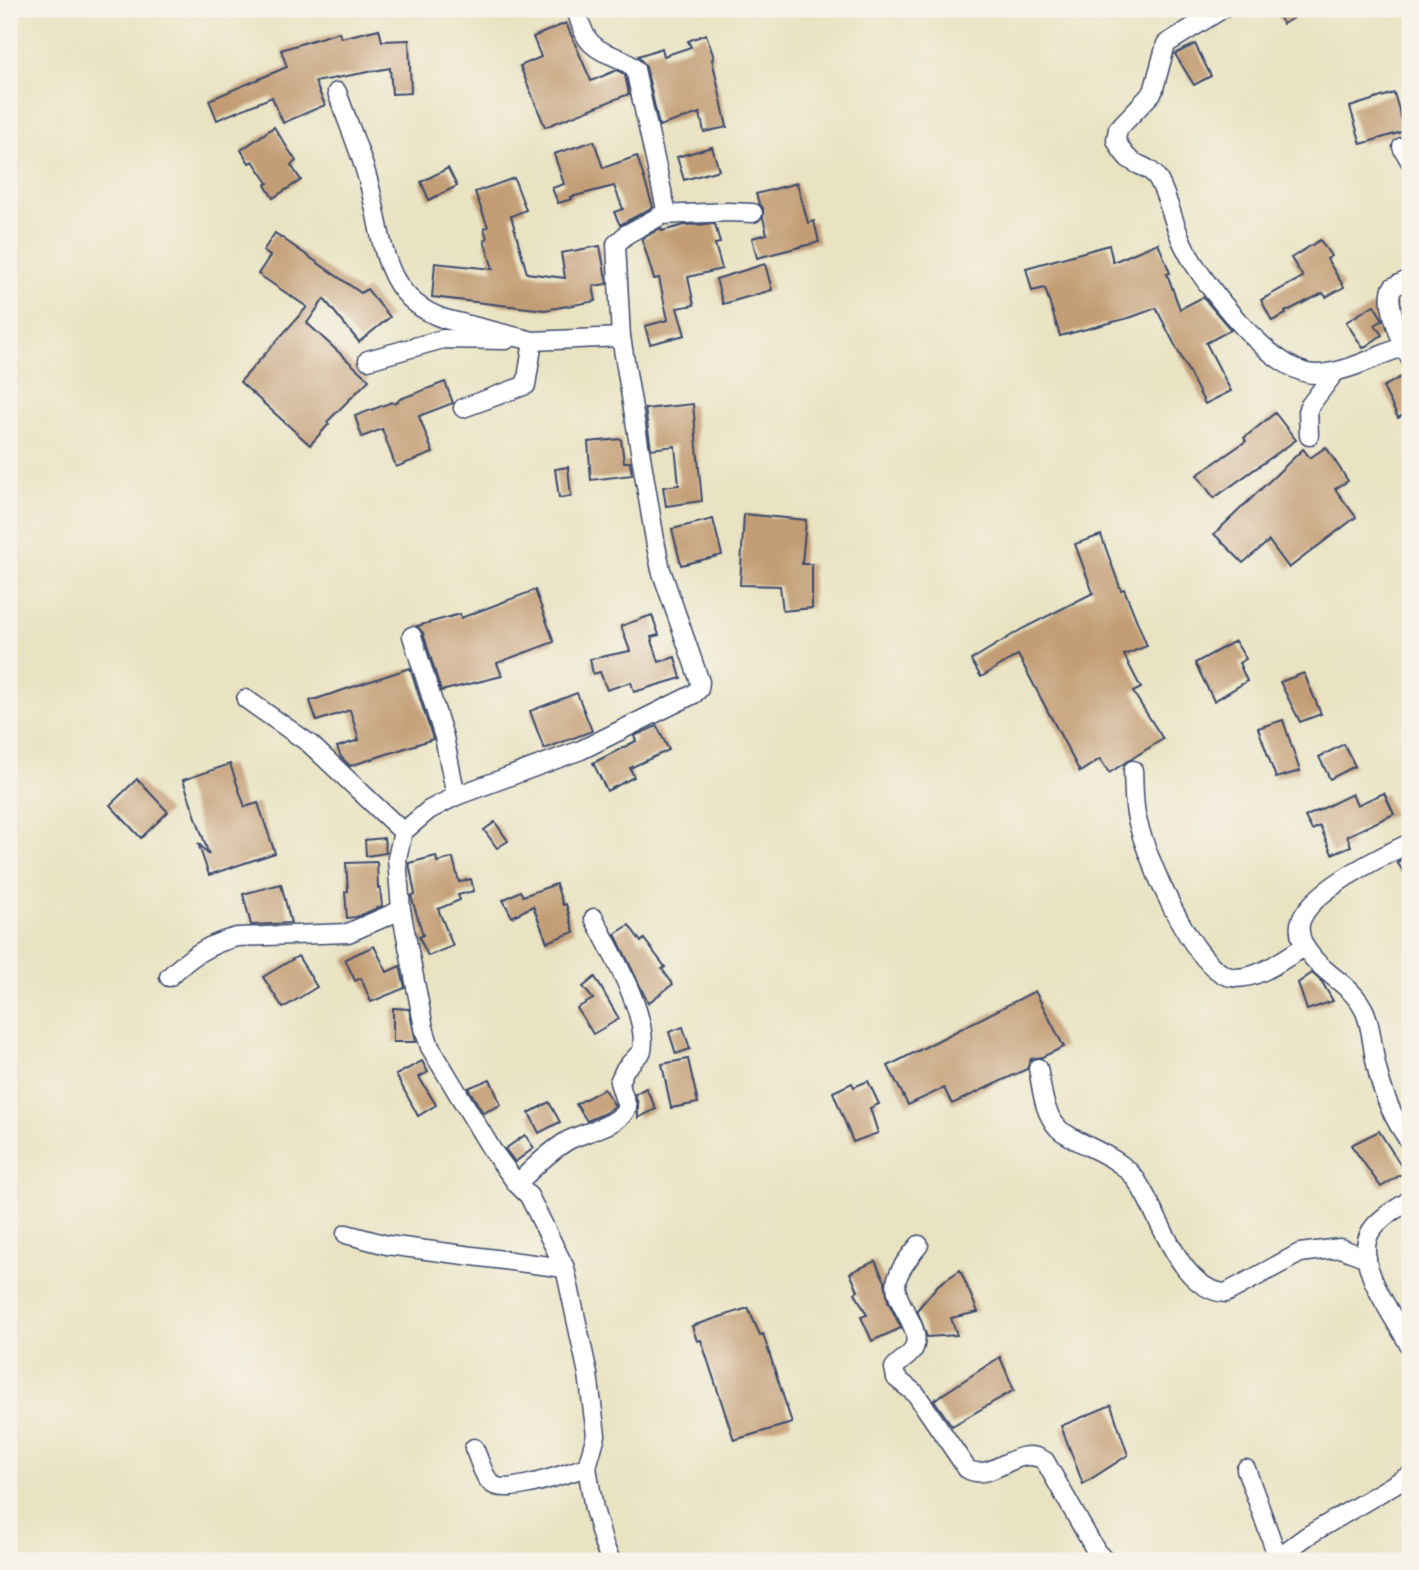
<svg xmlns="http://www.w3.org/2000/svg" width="1419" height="1570" font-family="Dekko,sans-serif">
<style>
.building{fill:#c39d75}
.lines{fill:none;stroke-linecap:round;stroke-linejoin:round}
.minor-casing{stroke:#3a4a6d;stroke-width:21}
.minor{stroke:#fff;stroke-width:18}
</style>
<rect width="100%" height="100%" fill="#f7f3e8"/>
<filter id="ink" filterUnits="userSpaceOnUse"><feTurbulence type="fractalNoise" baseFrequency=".0143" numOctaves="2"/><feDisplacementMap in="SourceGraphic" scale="14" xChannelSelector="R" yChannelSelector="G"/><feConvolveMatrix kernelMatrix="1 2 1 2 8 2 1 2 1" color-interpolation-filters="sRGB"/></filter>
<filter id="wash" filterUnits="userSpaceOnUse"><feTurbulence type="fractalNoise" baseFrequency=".00686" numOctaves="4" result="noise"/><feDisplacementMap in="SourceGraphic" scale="28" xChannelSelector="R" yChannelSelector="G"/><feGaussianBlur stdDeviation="1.57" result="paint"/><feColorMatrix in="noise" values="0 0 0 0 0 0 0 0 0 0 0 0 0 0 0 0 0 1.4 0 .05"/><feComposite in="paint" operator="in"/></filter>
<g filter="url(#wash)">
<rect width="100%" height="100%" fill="#e9e3c2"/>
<g id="blocks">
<g class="building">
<polygon points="1274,9 1308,9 1283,24"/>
<polygon points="566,23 591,81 617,70 625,75 629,94 545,127 520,66 541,57 533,37"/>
<polygon points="379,29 382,41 409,40 411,93 392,94 390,68 315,82 325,105 283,123 272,97 217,120 209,100 287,67 281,50 339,32 341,38"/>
<polygon points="706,34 714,58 712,59 727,127 704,132 700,113 659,126 646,67 638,56 662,48 664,56 691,47 688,41"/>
<polygon points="1195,44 1211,76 1194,85 1175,54"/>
<polygon points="1394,93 1405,131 1361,144 1350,107"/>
<polygon points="274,127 296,161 291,165 301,180 273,198 265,185 268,183 253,161 249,163 241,150"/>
<polygon points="594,141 603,168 637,156 653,207 620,225 614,212 623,209 614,186 571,197 572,199 558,203 552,188 564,184 554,154"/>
<polygon points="712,147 719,170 684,180 677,157"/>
<polygon points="448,168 457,186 429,200 421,182"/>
<polygon points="514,178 526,210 511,216 527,273 565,278 561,253 600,246 607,284 593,286 596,301 545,310 432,297 435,263 493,269 484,240 487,239 484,228 488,227 475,192"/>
<polygon points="797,183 808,223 814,221 819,242 757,258 752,238 767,234 763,218 763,208 759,203 756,194"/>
<polygon points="715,224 720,243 715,244 722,269 688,277 694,305 677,308 685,335 650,344 645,326 668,320 659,278 654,279 642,239 661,228 662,231 685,225"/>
<polygon points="275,233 361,293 367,289 390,317 359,342 324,299 307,323 369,380 327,422 329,424 310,445 240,382 307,307 258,274 270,256 263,251"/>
<polygon points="1320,240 1331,256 1327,259 1344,287 1326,297 1323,293 1285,312 1286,314 1272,321 1261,300 1303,277 1291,258"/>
<polygon points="1158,243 1170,273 1167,274 1180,309 1203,297 1231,330 1206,343 1231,391 1205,404 1156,308 1132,317 1060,336 1045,288 1032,291 1026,268 1109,245 1113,262"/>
<polygon points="765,264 772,290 723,304 716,279"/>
<polygon points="1374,305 1383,320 1375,325 1382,335 1363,348 1346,322"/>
<polygon points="1410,372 1410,410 1398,418 1383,387"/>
<polygon points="445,382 453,403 419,416 433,453 396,467 382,429 362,437 355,416 392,402 395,404 400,399"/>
<polygon points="693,404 702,501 666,506 663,487 679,485 675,446 651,449 645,409"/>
<polygon points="1275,413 1296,440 1214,498 1197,475 1246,441 1244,438"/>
<polygon points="621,439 624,462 630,462 632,475 591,480 588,442"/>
<polygon points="1326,447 1348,481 1335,489 1356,517 1289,568 1269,541 1243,563 1214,534 1303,449 1310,458"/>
<polygon points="568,467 571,496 559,498 555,469"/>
<polygon points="744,514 806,520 802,564 812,564 812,608 783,611 780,586 740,585"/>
<polygon points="713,519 722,555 681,565 672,529"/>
<polygon points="1101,535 1121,590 1124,589 1147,646 1124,655 1141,688 1133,692 1163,739 1109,773 1100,759 1080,772 1018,655 981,677 971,660 1022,629 1093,593 1075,544"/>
<polygon points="535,590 554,642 497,663 502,676 441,691 423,633 417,626 460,614 461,618"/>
<polygon points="652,615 659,635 651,637 659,662 675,657 681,678 634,692 631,682 607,690 600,672 593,674 590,659 630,651 621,626"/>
<polygon points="1235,641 1246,659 1239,663 1247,681 1214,701 1195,663"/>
<polygon points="410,668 433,739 350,766 341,757 337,747 359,740 350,710 317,721 310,701"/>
<polygon points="1304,673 1321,714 1300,722 1280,682"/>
<polygon points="577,693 592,731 544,749 530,711"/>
<polygon points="1283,720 1300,771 1276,778 1258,728"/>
<polygon points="657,726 669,750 630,768 634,777 607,791 593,763 636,741 634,736"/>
<polygon points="1344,744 1355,766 1330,779 1319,757"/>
<polygon points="230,764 245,807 258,803 275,853 209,875 198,843 209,855 183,780"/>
<polygon points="137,779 168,812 141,838 110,805"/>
<polygon points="1384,793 1394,814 1347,836 1351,846 1332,854 1320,826 1312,830 1305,817 1352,794 1357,805"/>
<polygon points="495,822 508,841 497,848 484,830"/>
<polygon points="384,838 386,853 366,856 365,840"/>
<polygon points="1410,855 1410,882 1397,862"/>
<polygon points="436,856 437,862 453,858 459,882 471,879 474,891 458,895 460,900 438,909 453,946 428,956 419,937 423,935 411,896 415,894 409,863"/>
<polygon points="377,862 378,888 380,888 382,906 356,917 347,918 345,892 348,891 346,863"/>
<polygon points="281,884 291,923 251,925 243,894"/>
<polygon points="556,884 563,905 566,904 574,932 547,942 533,906 512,917 503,900 520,891 523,896"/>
<polygon points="629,925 641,942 644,939 665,967 662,969 673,984 648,1003 615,934"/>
<polygon points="374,946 387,972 400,966 405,988 371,1002 361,978 355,981 345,959"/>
<polygon points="298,956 317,987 283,1008 263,977"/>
<polygon points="1312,973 1322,982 1333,1001 1307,1010 1298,983"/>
<polygon points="595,977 619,1019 593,1034 577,1008 593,999 583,987"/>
<polygon points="1035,991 1064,1047 1042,1057 1031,1059 1027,1069 952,1104 944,1088 908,1105 888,1066"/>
<polygon points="393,1008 409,1009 416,1042 393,1042"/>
<polygon points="683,1027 690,1049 676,1054 669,1032"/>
<polygon points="688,1059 698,1103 671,1108 662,1064"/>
<polygon points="422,1061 428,1072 419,1077 436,1105 418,1116 396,1075"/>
<polygon points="490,1079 501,1105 483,1113 468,1088"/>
<polygon points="868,1081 879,1104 870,1108 878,1133 853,1142 833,1092 852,1083 854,1087"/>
<polygon points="646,1088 656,1109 638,1118 638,1104 635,1094"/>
<polygon points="604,1089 615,1106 605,1113 587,1121 576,1104"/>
<polygon points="549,1102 560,1122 539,1133 529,1113"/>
<polygon points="1379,1131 1405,1172 1381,1187 1351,1145"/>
<polygon points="525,1135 534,1148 515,1162 505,1149"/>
<polygon points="875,1261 885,1281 888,1301 901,1328 872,1341 861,1317 867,1315 855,1293 858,1291 850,1273"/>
<polygon points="960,1270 978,1312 951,1318 957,1335 927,1337 917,1310 938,1285"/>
<polygon points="748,1308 760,1335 763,1334 792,1423 734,1440 701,1340 697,1341 692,1326"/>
<polygon points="1000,1357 1014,1390 952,1426 934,1400"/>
<polygon points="1111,1405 1128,1455 1083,1484 1061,1426"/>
</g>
</g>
</g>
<g filter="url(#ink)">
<use href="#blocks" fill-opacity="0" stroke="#3a4a6d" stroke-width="2"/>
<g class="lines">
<defs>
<g id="minor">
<path d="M576 9C583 33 586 46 611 55 620 59 628 62 635 69L666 209 662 215 627 234 616 244 621 337 656 546 661 570 700 682 699 689 694 694 581 750 456 796 429 810 403 832 397 858 401 910 424 1028 430 1047 492 1150 517 1184 529 1196 565 1268 588 1374 596 1435 587 1467 594 1509 604 1545 611 1561"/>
<path d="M1222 9 1166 44 1153 92 1118 129 1116 140C1119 146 1123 153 1128 158 1138 167 1150 166 1158 179 1169 199 1173 223 1183 244 1200 281 1274 376 1317 374 1346 373 1377 356 1404 346"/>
<path d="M337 92C347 121 360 150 368 180 384 236 379 297 445 319L533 341 621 337"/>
<polyline points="1402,147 1410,161"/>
<polyline points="662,215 728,212 753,213"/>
<path d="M1410 279 1393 287C1384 301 1402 343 1410 358"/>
<polyline points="368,360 443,339 506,340"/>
<polyline points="463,408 526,385 533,341"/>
<polyline points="1309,436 1308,408 1335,372"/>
<polyline points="412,636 444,737 456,796"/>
<polyline points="246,699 310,744 403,832"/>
<path d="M1133 770C1134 786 1133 803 1137 819 1145 854 1193 970 1231 977 1256 982 1284 958 1304 947"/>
<path d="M1410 843C1382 856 1307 892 1300 924 1298 937 1305 949 1313 958 1330 978 1354 987 1365 1012 1372 1028 1372 1047 1376 1064 1382 1093 1393 1119 1410 1142"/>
<path d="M169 977C190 957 208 944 237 937L348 933 401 910"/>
<path d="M1038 1068C1042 1088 1043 1112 1058 1128 1061 1132 1067 1134 1071 1137 1091 1149 1119 1158 1134 1177 1160 1211 1177 1290 1226 1293L1300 1253 1340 1248 1367 1258"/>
<path d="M517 1184C532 1169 548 1153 567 1141 583 1132 622 1125 627 1107L619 1082 625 1069 642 1051C649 1015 610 950 594 918"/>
<path d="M1410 1200C1397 1209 1380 1217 1371 1231 1351 1263 1396 1318 1410 1347"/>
<polyline points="346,1234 387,1245 565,1268"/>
<path d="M919 1245C911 1255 901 1266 897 1279 891 1303 923 1325 914 1348 910 1357 900 1360 894 1368L896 1378 916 1394 967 1469C993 1484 1017 1442 1045 1461L1096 1551 1105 1561"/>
<path d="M474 1448C479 1458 483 1476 491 1483 504 1497 569 1472 587 1467"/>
<polyline points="1246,1469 1278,1558"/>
<polyline points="1273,1561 1307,1536 1410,1475"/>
</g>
</defs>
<use href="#minor" class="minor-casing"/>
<use href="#minor" class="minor"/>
</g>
</g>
<rect width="1419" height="1570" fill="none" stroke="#f7f3e8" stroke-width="35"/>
</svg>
